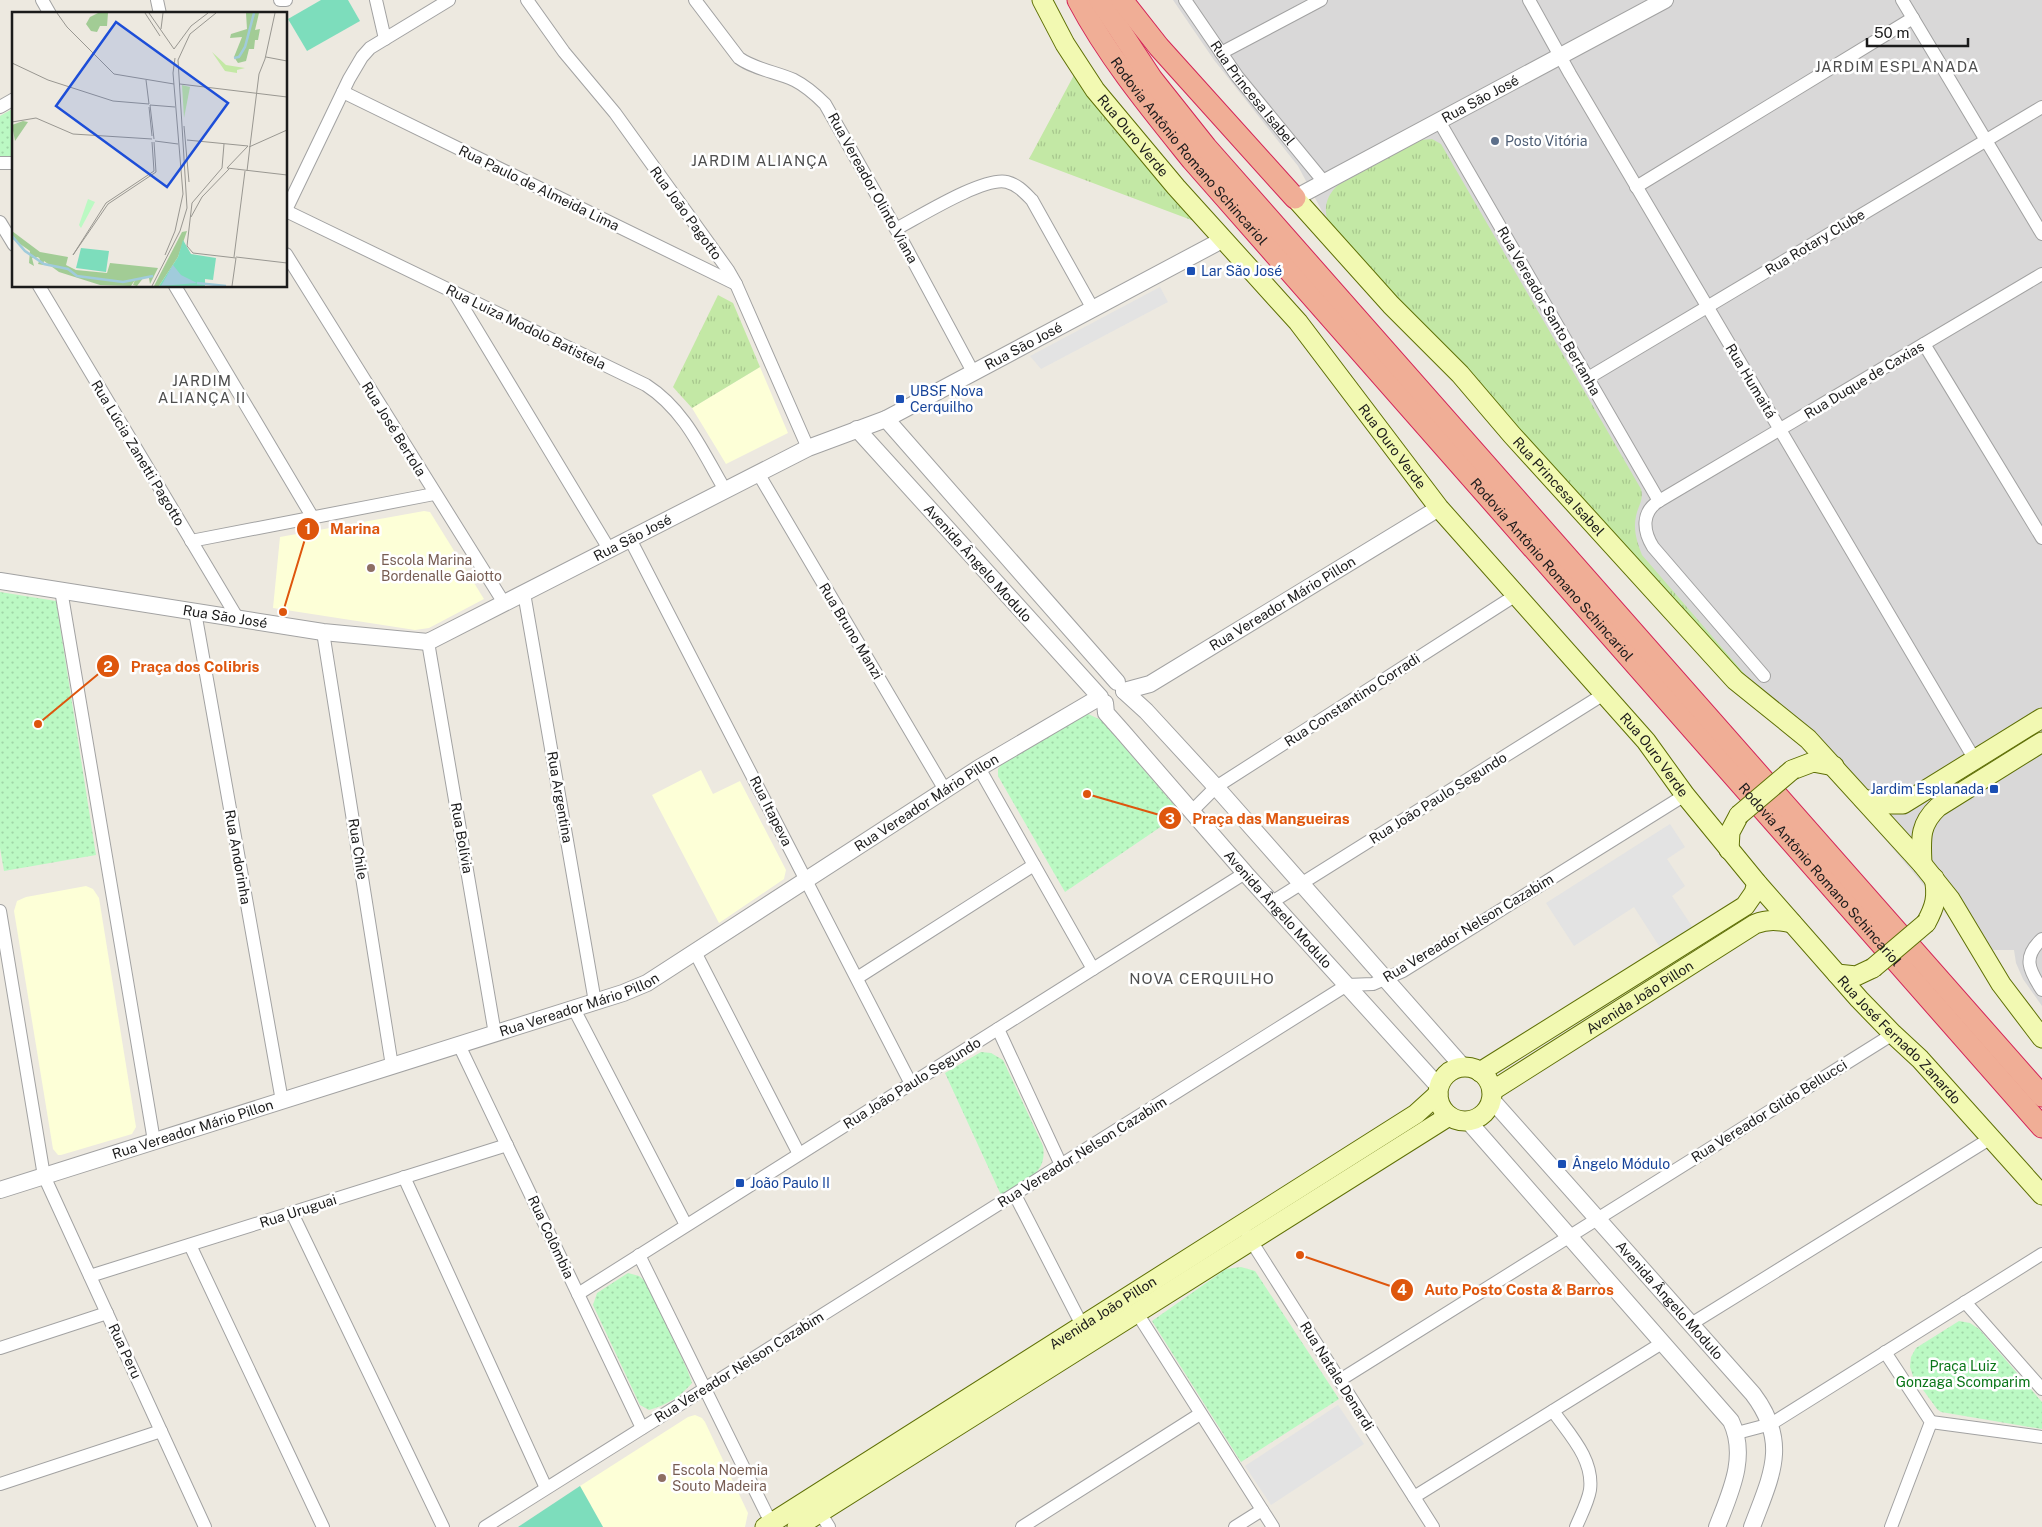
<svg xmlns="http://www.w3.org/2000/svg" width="2042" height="1527" font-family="'Public Sans',sans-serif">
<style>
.residential{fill:#d9d8d8}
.education{fill:#fdffd7}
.grass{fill:url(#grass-tufts)}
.park{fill:url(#park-dots)}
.pitch{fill:#7dddbc}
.parking{fill:#e3e3e3}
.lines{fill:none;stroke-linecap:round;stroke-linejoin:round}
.minor-casing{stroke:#a2a2a2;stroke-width:14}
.tertiary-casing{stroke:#a2a2a2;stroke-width:18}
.secondary-casing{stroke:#5e6f05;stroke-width:21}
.trunk-casing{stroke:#d42458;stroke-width:23}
.minor{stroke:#fff;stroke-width:12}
.tertiary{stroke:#fff;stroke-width:16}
.secondary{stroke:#f2f9b2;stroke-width:19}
.trunk{stroke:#f0ae96;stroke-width:21}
.secondary-bridge-casing{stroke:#5e6f05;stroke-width:21;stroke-linecap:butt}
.secondary-bridge{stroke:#f2f9b2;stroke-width:19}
.service-dot{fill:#5c6f8a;stroke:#fff;stroke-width:2}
.transit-dot{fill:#1a4fb4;stroke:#fff;stroke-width:2}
.education-dot{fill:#8d6e63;stroke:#fff;stroke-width:2}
.labels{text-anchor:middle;stroke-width:5;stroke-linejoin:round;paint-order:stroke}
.street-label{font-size:14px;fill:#1b1b1b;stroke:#fff}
.service-label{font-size:14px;fill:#4e5e75;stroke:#fff;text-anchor:start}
.transit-label{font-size:14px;fill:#164399;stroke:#fff;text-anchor:start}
.education-label{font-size:14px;fill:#785e54;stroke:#fff;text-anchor:start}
.park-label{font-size:14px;fill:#0b7619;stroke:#fff}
.neighbourhood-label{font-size:15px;letter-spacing:1px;fill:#4e4e4e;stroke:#fff}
.inset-river{fill:none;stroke:#a0cbdb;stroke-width:2.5}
.inset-road{fill:none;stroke:#999791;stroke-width:1}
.view{fill:#1d4ed8;fill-opacity:0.15;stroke:#1d4ed8;stroke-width:2.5}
.inset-edge{fill:none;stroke:#1b1b1b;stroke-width:2.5}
.leader{fill:none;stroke:#de560d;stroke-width:2}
.callout-dot{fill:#de560d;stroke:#fff;stroke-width:2}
.mark-label{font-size:15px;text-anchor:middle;font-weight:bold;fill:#fff}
.callout-label{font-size:15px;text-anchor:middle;font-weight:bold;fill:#de560d;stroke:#fff;stroke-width:5;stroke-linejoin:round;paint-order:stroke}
</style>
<defs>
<pattern id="grass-tufts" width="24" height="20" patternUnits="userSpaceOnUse" patternTransform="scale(1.25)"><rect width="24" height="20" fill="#c3e8a5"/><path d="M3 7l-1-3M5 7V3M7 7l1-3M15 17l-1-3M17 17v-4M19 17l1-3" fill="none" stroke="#a7c68d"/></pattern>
<pattern id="park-dots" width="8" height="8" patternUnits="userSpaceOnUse" patternTransform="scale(1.25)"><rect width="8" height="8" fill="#bbf9c3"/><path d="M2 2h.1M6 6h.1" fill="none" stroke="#a0d5a7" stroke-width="1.8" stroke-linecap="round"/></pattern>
</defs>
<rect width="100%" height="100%" fill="#ede9e0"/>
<polygon class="residential" points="1173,0 2042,0 2042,1006 2023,979 2016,963 2014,950 1971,950 1952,921 1918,878 1754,686 1331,228 1298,166 1214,60"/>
<g class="education">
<polygon points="760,367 788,433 726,464 692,408"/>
<polygon points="424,511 430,512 484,599 429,628 415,630 273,608 280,537"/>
<polygon points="701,770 713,794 740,781 786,870 784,879 719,923 652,795"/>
<polygon points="86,886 93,889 99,898 136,1127 132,1134 61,1155 58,1155 53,1149 14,911 17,901 26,897"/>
<polygon points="695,1415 702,1418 705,1422 748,1513 745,1527 603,1527 580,1486 688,1417"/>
</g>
<g class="grass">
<polygon points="1074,75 1110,124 1194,221 1029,159"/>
<path d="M1432 139 1441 144 1641 489C1644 500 1638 506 1636 516 1633 530 1637 542 1642 555L1754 685 1722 655 1465 369 1410 315 1328 222C1323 207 1327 195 1338 185L1421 140Z"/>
<polygon points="718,295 733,303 760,367 692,408 673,387"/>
</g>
<g class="park">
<polygon points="14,108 14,156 0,156 0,116"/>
<polygon points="0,592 56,601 96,855 4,871 0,848"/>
<polygon points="1086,713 1101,720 1181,813 1065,892 998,776 998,769 1002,764"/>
<path d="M981 1052 991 1053 1003 1060 1043 1146C1048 1175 1022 1182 1001 1195L945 1073Z"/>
<polygon points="1241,1267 1255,1271 1339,1399 1241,1462 1152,1321 1226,1269"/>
<path d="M628 1273 639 1276 646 1282 687 1369 692 1383C680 1397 666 1405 649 1410L640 1405 593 1305 597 1293Z"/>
<polygon points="1959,1321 1970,1323 1979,1329 2042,1402 2042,1429 1941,1412 1937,1409 1913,1376 1910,1367 1911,1357 1916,1348"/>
</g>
<g class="pitch">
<polygon points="321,0 348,0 360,21 307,51 288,19"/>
<polygon points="580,1486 603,1527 518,1527"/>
</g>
<g class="parking">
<polygon points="1160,287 1168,302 1041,369 1030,356"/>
<polygon points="1670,824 1685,847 1667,859 1685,886 1672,896 1693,928 1661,949 1634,907 1574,946 1546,903"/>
<polygon points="1338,1405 1364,1444 1271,1505 1245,1466"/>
</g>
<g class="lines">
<defs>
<g id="minor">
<polyline points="42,0 50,14"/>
<polyline points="157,0 160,14"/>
<polyline points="280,0 286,0"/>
<polyline points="376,0 385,39"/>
<polyline points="527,0 564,52 615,113 728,270 736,284 808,448"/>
<path d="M695 0 739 58C754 69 776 72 794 80 806 86 816 95 825 104L896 229 973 372"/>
<path id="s1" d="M1185 0 1237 76 1324 182"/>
<polyline points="1529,0 1570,74 1975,760"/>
<polyline points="1902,0 2042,234"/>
<polyline points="1221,53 1321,0"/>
<polyline points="343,92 736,284"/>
<polyline points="0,107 14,99"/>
<polyline points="1439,121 1659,501"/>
<polyline points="0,163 14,163"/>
<polyline points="1636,187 1913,18"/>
<polyline points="286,210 349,79 362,57 370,48 449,0"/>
<path d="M286 211 646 385C685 410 702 451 725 490"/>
<polyline points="0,222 14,245"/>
<path d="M896 229C919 217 984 176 1007 182 1018 185 1024 192 1032 200L1093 309"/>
<polyline points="286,254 504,603"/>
<polyline points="39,286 238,619"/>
<polyline points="175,286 313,518"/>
<polyline points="454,292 609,549"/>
<polyline points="1924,344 2042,538"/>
<polyline points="1588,378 2042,107"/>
<polyline points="758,473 945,790"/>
<polyline points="630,539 911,1084"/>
<polyline points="191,541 434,494"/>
<polyline points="61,590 154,1141"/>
<polyline points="524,593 595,1002"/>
<polyline points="195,612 282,1101"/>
<polyline points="323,632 392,1066"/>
<polyline points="428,642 495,1034"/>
<path d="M1764 676 1653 547C1643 531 1641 512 1659 501L2042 274"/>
<polyline points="979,768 1093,969"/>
<polyline points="1192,811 1216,787 1516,595"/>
<polyline points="1272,902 1604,694"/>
<polyline points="0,911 44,1176 205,1527"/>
<path d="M2042 939C2022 957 2029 970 2042 990"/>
<polyline points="695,952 799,1154"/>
<polyline points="857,978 1034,865"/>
<polyline points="574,1009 686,1225"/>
<polyline points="998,1029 1061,1165"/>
<polyline points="459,1045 642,1428"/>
<polyline points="404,1177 546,1488"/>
<polyline points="1015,1195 1086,1333"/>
<polyline points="292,1213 443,1527"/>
<polyline points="1248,1236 1433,1527"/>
<polyline points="190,1245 323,1527"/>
<polyline points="639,1255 773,1527"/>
<polyline points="90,1276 507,1145"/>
<polyline points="578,1294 1245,873"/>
<polyline points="1965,1302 2042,1389"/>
<polyline points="1137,1313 1273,1527"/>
<polyline points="1691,1324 1991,1138"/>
<polyline points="0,1348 107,1313"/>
<polyline points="1885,1352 1931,1422 1891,1527"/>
<polyline points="1340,1380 1893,1034"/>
<path d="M1553 1411C1569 1434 1594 1459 1590 1490 1588 1502 1581 1515 1576 1527"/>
<polyline points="1931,1422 2042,1437"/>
<polyline points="1737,1433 1771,1424 2042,1254"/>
<polyline points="0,1484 161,1431"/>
<polyline points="1414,1497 1662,1343"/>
<polyline points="816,1506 829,1527"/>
<polyline points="485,1527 1347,985 1373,984 1403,971 1685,795"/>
<polyline points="1022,1527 1200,1414"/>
<polyline points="1235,1527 1262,1510"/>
</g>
<g id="tertiary">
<path id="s2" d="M1295 198 1665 0"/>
<polyline points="886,419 1117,682"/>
<path id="s3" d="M0 581 323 632 428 642 808 448 886 419 1224 239"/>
<polyline points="1124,691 1146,711 1216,787 1464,1068"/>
<path id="s4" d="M1124 691 1150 684 1439 508"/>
<path id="s5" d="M1105 703 1106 713 1122 731 1245 873 1439 1087"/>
<path id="s6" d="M1491 1099 1753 1394C1790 1443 1771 1476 1752 1527"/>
<path d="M1468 1121 1731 1421C1748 1457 1730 1493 1717 1527"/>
<path id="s7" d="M0 1190 623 993 647 983 979 768 1100 697 857 429"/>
</g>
<g id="secondary">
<path id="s8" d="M1042 0 1065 44 1095 90 1176 187 1298 322 1439 508 1646 741 1685 795 1757 883 1859 999 1893 1034 1920 1059 2042 1195"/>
<path id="s9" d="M1295 198 1391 305 1460 374 1512 435 1735 680 1808 739 1922 864 1950 899 2001 984 2042 1038"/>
<polyline points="1792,770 1813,762 1834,766"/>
<polyline points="1863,799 1887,804 1903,804 2042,718"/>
<polyline points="1729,850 1730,832 1739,815"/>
<path d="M1922 864C1921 839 1919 825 1938 807L2042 742"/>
<path d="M1926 923C1935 907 1938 896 1934 878"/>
<polyline points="1837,974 1856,976 1873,968"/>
<circle cx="1465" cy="1094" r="27"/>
<polyline points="1480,1072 1745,906 1754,893 1757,883"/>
<path id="s10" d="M1492 1091 1755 924C1768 919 1778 920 1792 923"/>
<path id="s11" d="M765 1527 1416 1114 1438 1094"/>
<polyline points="797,1527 1449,1116"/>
</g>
<g id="trunk">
<path id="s12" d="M1078 0C1108 57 1151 109 1192 160L2042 1127"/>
<polyline points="1100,0 1152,79 1206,147 2042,1096"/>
<polyline points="1122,0 1159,47 1295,198"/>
</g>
</defs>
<use href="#minor" class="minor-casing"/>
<use href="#tertiary" class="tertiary-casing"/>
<use href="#secondary" class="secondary-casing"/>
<use href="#trunk" class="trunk-casing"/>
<use href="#minor" class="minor"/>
<use href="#tertiary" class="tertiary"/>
<use href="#secondary" class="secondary"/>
<use href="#trunk" class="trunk"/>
<defs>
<g id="secondary-bridge">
<polyline points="1739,815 1792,770"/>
<polyline points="1873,968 1926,923"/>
</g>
</defs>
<use href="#secondary-bridge" class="secondary-bridge-casing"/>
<use href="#secondary-bridge" class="secondary-bridge"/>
</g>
<circle class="service-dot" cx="1495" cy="141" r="5"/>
<g class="transit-dot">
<rect x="1186" y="266" width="10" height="10" rx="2.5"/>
<rect x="895" y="394" width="10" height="10" rx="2.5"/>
<rect x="1989" y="784" width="10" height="10" rx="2.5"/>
<rect x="1557" y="1159" width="10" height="10" rx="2.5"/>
<rect x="735" y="1178" width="10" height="10" rx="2.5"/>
</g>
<g class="education-dot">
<circle cx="371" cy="568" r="5"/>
<circle cx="662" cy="1478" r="5"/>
</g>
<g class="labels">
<g class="street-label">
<text dy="5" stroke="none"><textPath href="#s1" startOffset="115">Rua Princesa Isabel</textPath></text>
<text dy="5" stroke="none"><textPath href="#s2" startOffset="210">Rua São José</textPath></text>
<text dy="5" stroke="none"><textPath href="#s8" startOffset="164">Rua Ouro Verde</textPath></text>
<text dy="5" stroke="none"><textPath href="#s12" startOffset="188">Rodovia Antônio Romano Schincariol</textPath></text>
<text transform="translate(539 188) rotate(26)" y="5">Rua Paulo de Almeida Lima</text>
<text transform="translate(873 188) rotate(61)" y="5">Rua Vereador Olinto Viana</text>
<text transform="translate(686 213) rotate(54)" y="5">Rua João Pagotto</text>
<text transform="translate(1815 242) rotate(-31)" y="5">Rua Rotary Clube</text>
<text transform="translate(1549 311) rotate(60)" y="5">Rua Vereador Santo Bertanha</text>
<text transform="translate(526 327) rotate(26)" y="5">Rua Luiza Modolo Batistela</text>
<text dy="5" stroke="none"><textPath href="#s3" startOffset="1098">Rua São José</textPath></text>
<text transform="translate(1864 380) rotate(-31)" y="5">Rua Duque de Caxias</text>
<text transform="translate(1751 381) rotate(59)" y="5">Rua Humaitá</text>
<text transform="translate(394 429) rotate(58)" y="5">Rua José Bertola</text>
<text dy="5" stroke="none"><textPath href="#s8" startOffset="569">Rua Ouro Verde</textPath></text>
<text transform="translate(138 453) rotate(59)" y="5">Rua Lúcia Zanetti Pagotto</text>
<text dy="5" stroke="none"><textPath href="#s9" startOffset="391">Rua Princesa Isabel</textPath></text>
<text dy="5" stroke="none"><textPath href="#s3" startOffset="662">Rua São José</textPath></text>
<text transform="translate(978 563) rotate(48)" y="5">Avenida Ângelo Modulo</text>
<text dy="5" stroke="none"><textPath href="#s12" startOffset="742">Rodovia Antônio Romano Schincariol</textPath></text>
<text dy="5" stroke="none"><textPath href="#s4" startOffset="182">Rua Vereador Mário Pillon</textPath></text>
<text dy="5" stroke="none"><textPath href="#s3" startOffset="228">Rua São José</textPath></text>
<text transform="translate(851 631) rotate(59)" y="5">Rua Bruno Manzi</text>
<text transform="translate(1352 700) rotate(-33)" y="5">Rua Constantino Corradi</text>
<text dy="5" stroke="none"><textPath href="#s8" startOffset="974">Rua Ouro Verde</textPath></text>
<text transform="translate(560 797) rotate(80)" y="5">Rua Argentina</text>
<text transform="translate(1438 798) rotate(-32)" y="5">Rua João Paulo Segundo</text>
<text dy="5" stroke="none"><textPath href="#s7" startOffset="1012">Rua Vereador Mário Pillon</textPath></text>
<text transform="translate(771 811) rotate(63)" y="5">Rua Itapeva</text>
<text transform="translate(462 838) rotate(80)" y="5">Rua Bolívia</text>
<text transform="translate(358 849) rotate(81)" y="5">Rua Chile</text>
<text transform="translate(238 857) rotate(80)" y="5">Rua Andorinha</text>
<text dy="5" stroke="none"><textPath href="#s12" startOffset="1148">Rodovia Antônio Romano Schincariol</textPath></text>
<text dy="5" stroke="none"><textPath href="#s5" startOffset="271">Avenida Ângelo Modulo</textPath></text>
<text transform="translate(1468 928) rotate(-31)" y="5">Rua Vereador Nelson Cazabim</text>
<text dy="5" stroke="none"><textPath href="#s10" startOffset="175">Avenida João Pillon</textPath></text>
<text dy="5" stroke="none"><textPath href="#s7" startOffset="608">Rua Vereador Mário Pillon</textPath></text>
<text dy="5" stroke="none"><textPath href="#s8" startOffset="1350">Rua José Fernado Zanardo</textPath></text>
<text transform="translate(912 1083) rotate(-32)" y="5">Rua João Paulo Segundo</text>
<text transform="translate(1769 1111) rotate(-32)" y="5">Rua Vereador Gildo Bellucci</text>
<text dy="5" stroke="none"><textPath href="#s7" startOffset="202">Rua Vereador Mário Pillon</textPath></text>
<text transform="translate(1082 1152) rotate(-32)" y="5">Rua Vereador Nelson Cazabim</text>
<text transform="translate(298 1211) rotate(-18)" y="5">Rua Uruguai</text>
<text transform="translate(551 1237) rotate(65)" y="5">Rua Colômbia</text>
<text dy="5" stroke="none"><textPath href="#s6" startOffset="269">Avenida Ângelo Modulo</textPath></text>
<text dy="5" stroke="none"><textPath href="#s11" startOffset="400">Avenida João Pillon</textPath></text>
<text transform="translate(125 1351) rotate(65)" y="5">Rua Peru</text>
<text transform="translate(739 1367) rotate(-32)" y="5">Rua Vereador Nelson Cazabim</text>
<text transform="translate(1337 1376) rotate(58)" y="5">Rua Natale Denardi</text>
</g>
<g class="service-label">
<text x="1505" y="146">Posto Vitória</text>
</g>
<g class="transit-label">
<text x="1201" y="276">Lar São José</text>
<text x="910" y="396">UBSF Nova<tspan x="910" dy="16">Cerquilho</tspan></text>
<text x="1984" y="794" text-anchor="end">Jardim Esplanada</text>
<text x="1572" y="1169">Ângelo Módulo</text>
<text x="750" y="1188">João Paulo II</text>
</g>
<g class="education-label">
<text x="381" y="565">Escola Marina<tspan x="381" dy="16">Bordenalle Gaiotto</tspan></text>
<text x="672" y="1475">Escola Noemia<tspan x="672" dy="16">Souto Madeira</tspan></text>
</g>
<g class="park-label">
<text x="1963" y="1371">Praça Luiz<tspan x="1963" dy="16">Gonzaga Scomparim</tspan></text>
</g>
<g class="neighbourhood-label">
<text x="1897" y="72">JARDIM ESPLANADA</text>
<text x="760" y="166">JARDIM ALIANÇA</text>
<text x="202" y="386">JARDIM<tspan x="202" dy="17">ALIANÇA II</tspan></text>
<text x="1202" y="984">NOVA CERQUILHO</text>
</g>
</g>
<g transform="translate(12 12)">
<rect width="275" height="275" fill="#ede9e0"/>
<path d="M200 40 214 53 233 56 225 58V61L213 59ZM170 73 178 75 172 106Z" fill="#c3e8a5"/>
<path d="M86 1H96L95 14H88L85 20 79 19 74 12 78 5ZM234 1H247L243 18 248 17 246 28H243L242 37H237L234 49 226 51 222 45 230 25 218 26 219 22 235 17ZM11 109 16 110 3 129 0 113ZM0 219 28 240 56 245 54 253 64 258 95 261 98 251 146 256 138 272 137 266 132 265 125 274 121 273 123 268 119 274 88 273 47 260 32 249 31 253 26 252 28 247 26 245 20 246 22 254 17 251 18 239 1 227ZM175 219 166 245 147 274H142L170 220Z" fill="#a2cc95"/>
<path d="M76 187 83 190 69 216 67 213Z" fill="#bbf9c3"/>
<path d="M171 228 179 242 204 246 201 268 193 267V274H147L166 245ZM69 236 97 239 94 260 64 256Z" fill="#7dddbc"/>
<path d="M161 253 169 263 185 271 149 274Z" fill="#a0cbdb"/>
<path class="inset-river" d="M222 46 227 45 233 35 242 1M0 224 13 239 32 252 56 257 65 264 111 270 141 264M185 271 214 274"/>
<path class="inset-road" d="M45 1 55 15 102 62 162 72M133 1 148 24M137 1 162 37 179 14 196 1M149 17 151 1M254 45 275 49M163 46 161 61 171 182 163 219M0 51 36 68 101 89 137 92 134 68M168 72 275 85M137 95 140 124M0 110 24 106 61 122 140 127M172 114 177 170M142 127 138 93 163 95M175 128 236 134M143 129 166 132M236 134 215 156 275 163M238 134 247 62 253 47 263 1M237 135 275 118M210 156 180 191 175 234 181 241 224 246M210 156 212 132M235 159 238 134M179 205 190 185 217 157M61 243 96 192 144 160 142 130M61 243 94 191 142 159 140 130M153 243 163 219M222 245 233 159M224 245 275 251M140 274 168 219 175 196 166 48 178 22 204 1M220 274 224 246"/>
<path class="view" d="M104 10 216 91 155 175 44 94Z"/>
<rect width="275" height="275" class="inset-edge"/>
</g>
<path class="leader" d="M283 612L308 529M38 724L108 666M1087 794L1170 818M1300 1255L1402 1290"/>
<g class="callout-dot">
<circle cx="283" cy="612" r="5"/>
<circle cx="38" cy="724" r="5"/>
<circle cx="1087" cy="794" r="5"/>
<circle cx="1300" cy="1255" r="5"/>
<circle cx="308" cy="529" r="12"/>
<circle cx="108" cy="666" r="12"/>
<circle cx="1170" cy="818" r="12"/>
<circle cx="1402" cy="1290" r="12"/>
</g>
<g class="mark-label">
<text x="308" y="534">1</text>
<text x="108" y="672">2</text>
<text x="1170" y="824">3</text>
<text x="1402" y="1295">4</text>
</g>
<g class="callout-label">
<text x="355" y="534">Marina</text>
<text x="195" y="672">Praça dos Colibris</text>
<text x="1271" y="824">Praça das Mangueiras</text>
<text x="1519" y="1295">Auto Posto Costa &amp; Barros</text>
</g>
<path d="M1867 38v8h101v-8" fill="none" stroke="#1b1b1b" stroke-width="2.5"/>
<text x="1874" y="38" font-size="15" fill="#1b1b1b" stroke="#ffffff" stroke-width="4" paint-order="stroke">50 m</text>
</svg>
